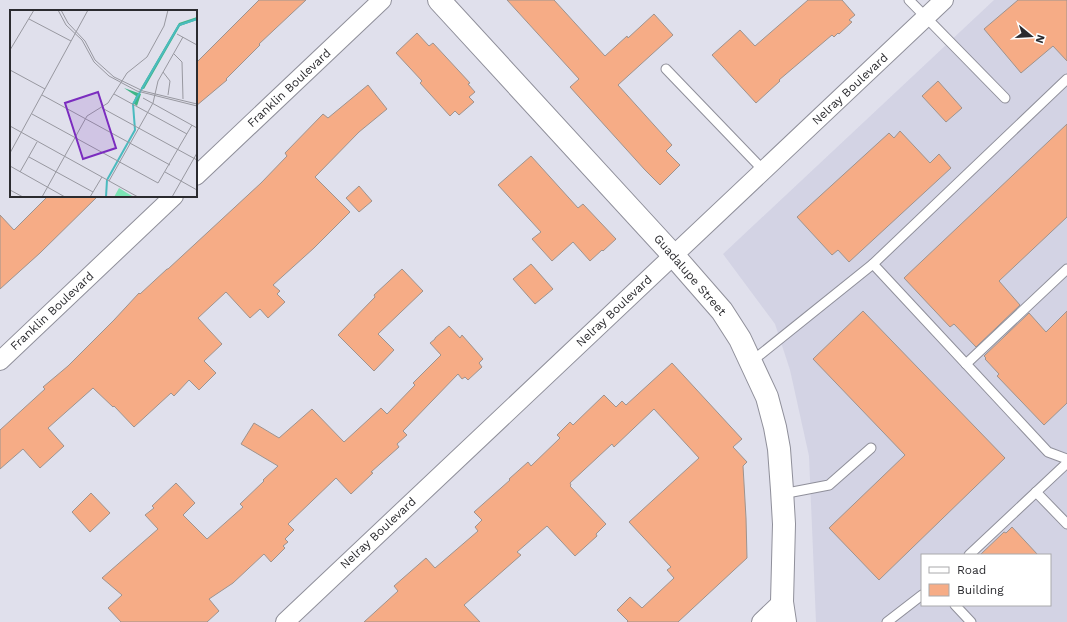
<svg xmlns="http://www.w3.org/2000/svg" width="1067" height="622" font-family="'Work Sans',sans-serif">
<style>
.built{fill:#d3d3e4;fill-rule:evenodd}
.building{fill:#f6ac86;stroke:#9e938e}
.lines{fill:none;stroke-linecap:round;stroke-linejoin:round}
.service-casing{stroke:#8f8f9a;stroke-width:11}
.minor-casing{stroke:#8f8f9a;stroke-width:20}
.tertiary-casing{stroke:#8f8f9a;stroke-width:24}
.service{stroke:#fff;stroke-width:9}
.minor{stroke:#fff;stroke-width:18}
.tertiary{stroke:#fff;stroke-width:22}
.labels{text-anchor:middle;stroke-width:3.5;stroke-linejoin:round;paint-order:stroke}
.street-label{font-size:12px;fill:#2b2b2f;stroke:#fff}
.inset-river{fill:none;stroke:#4abbbf;stroke-width:2}
.inset-road{fill:none;stroke:#9898a0;stroke-width:1}
.view{fill:#7b2cbf;fill-opacity:0.15;stroke:#7b2cbf;stroke-width:2}
.inset-edge{fill:none;stroke:#2b2b2f;stroke-width:2}
</style>
<rect width="100%" height="100%" fill="#e0e0ec"/>
<path class="built" d="M994 0H1067V622H816L809 456 790 370 775 324 723 254ZM922 555H1050V605H922Z"/>
<g class="building">
<polygon points="259,0 306,0 259,44 260,45 226,79 227,80 196,106 196,63"/>
<polygon points="507,0 554,0 605,56 627,36 628,38 654,14 673,35 618,85 672,145 666,151 680,165 660,185 645,170 570,87 579,79"/>
<polygon points="808,0 842,0 855,15 849,20 852,22 839,34 838,33 834,37 832,35 779,80 780,81 756,103 712,55 740,30 755,46"/>
<polygon points="1018,0 1067,0 1067,61 1053,46 1021,73 984,29"/>
<polygon points="417,33 429,46 433,43 470,83 468,84 475,92 469,97 474,102 459,115 455,111 450,116 420,83 422,81 396,53"/>
<polygon points="938,81 962,108 946,122 922,96"/>
<polygon points="368,85 387,109 359,132 315,177 350,212 314,248 273,285 280,291 277,294 285,302 268,318 260,309 250,318 226,292 198,318 222,344 204,361 216,373 199,390 189,380 174,396 171,393 134,427 114,406 113,407 93,388 48,428 64,446 40,468 23,449 0,469 0,430 45,389 43,387 68,366 114,320 139,293 140,294 167,269 168,269 261,183 287,156 285,153 323,114 328,118"/>
<polygon points="1067,124 1067,217 999,281 1020,305 976,347 954,324 950,327 904,278"/>
<polygon points="900,131 930,163 939,154 951,168 849,262 838,250 832,255 797,217 889,133 894,138"/>
<polygon points="531,156 578,208 583,204 616,239 603,251 602,250 590,261 573,242 552,261 532,239 541,232 498,185"/>
<polygon points="359,186 372,201 359,212 346,198"/>
<polygon points="48,196 98,196 40,253 0,289 0,215 14,230"/>
<polygon points="531,264 553,289 535,304 513,279"/>
<polygon points="402,269 423,291 378,334 394,350 374,371 338,335 375,297 374,295"/>
<polygon points="863,311 1005,458 879,580 829,528 905,455 813,359"/>
<polygon points="1067,311 1067,403 1044,425 997,376 999,374 985,359 986,358 984,356 1029,313 1046,332"/>
<polygon points="449,326 460,338 462,335 483,359 479,363 482,367 468,380 465,377 462,379 458,374 403,431 407,435 397,444 399,447 371,472 373,473 351,494 336,478 288,524 294,530 285,539 288,542 283,546 285,548 271,562 264,554 233,583 209,599 219,611 207,622 121,622 108,608 122,595 102,578 158,529 145,515 154,508 152,506 176,483 195,503 183,515 207,539 243,507 240,504 264,481 263,480 278,466 241,444 254,423 279,438 312,409 344,442 381,408 387,414 415,385 413,383 441,355 430,343 435,339 435,338"/>
<polygon points="672,363 742,439 733,447 747,462 743,466 746,518 747,558 678,622 627,622 628,621 617,610 630,597 642,608 674,578 667,570 671,567 629,522 699,458 654,409 614,447 612,444 570,483 571,485 570,486 606,524 596,534 597,536 575,556 547,526 517,552 521,555 464,605 480,622 364,622 398,591 394,586 426,558 435,568 478,531 475,527 482,520 474,512 510,480 509,479 528,462 531,466 560,438 557,435 570,422 573,425 604,395 616,407 622,401 626,405"/>
<polygon points="91,493 110,513 90,532 72,512"/>
<polygon points="1012,527 1038,555 980,555 1004,532 1006,533"/>
</g>
<g class="lines">
<defs>
<g id="service">
<polyline points="909,0 1005,98"/>
<polyline points="666,69 763,170"/>
<polyline points="1067,79 873,264 1048,452 1067,459"/>
<polyline points="751,362 873,264"/>
<polyline points="966,364 1067,269"/>
<polyline points="1036,492 1067,524"/>
<polyline points="782,494 829,485 871,448"/>
<polyline points="969,555 1067,463"/>
<polyline points="955,605 971,622"/>
<polyline points="887,622 922,595"/>
</g>
<g id="minor">
<polyline points="196,176 382,0"/>
<polyline points="0,361 174,196"/>
<polyline points="285,622 944,0"/>
<polyline points="761,622 782,602"/>
</g>
<polyline id="tertiary" points="439,0 674,256 722,311 740,339 767,397 775,427 779,449 782,490 784,524 782,602 785,622"/>
</defs>
<use href="#service" class="service-casing"/>
<use href="#minor" class="minor-casing"/>
<use href="#tertiary" class="tertiary-casing"/>
<use href="#service" class="service"/>
<use href="#minor" class="minor"/>
<use href="#tertiary" class="tertiary"/>
</g>
<g class="labels">
<g class="street-label">
<text transform="translate(289 88) rotate(-43)" y="4">Franklin Boulevard</text>
<text transform="translate(850 89) rotate(-43)" y="4">Nelray Boulevard</text>
<text transform="translate(690 275) rotate(49)" y="4">Guadalupe Street</text>
<text transform="translate(52 311) rotate(-43)" y="4">Franklin Boulevard</text>
<text transform="translate(614 311) rotate(-43)" y="4">Nelray Boulevard</text>
<text transform="translate(378 533) rotate(-43)" y="4">Nelray Boulevard</text>
</g>
</g>
<g transform="translate(10 10)">
<rect width="187" height="187" fill="#e0e0ec"/>
<path d="M109 178 117 183 124 187H104Z" fill="#7ce4b5"/>
<path d="M187 7V10L170 16 134 79 131 78 169 13ZM114 78 131 84 127 96 123 93 126 86Z" fill="#40b687"/>
<path class="inset-river" d="M96 187 97 170 125 120 123 94 169 15 187 9"/>
<path class="inset-road" d="M48 0 56 15 72 30 84 52 99 66 127 81 187 96M51 0 58 13 75 31 85 50 104 67 133 81 187 94M19 9 61 31M167 24 187 35M0 40 24 0M164 44 172 52 173 89M0 60 35 79M153 62 160 71 158 85M104 84 177 124M32 85 160 155M133 88 187 118M92 98 187 150M22 104 148 173 182 115M0 116 128 187M0 143 78 0M19 147 83 182M0 156 55 187M10 162 27 132M155 162 187 180M99 171 143 93 148 71 173 27M0 180 13 187M32 187 77 106 98 93 117 63 137 47 154 16 158 0M80 187 92 167M162 187 187 143"/>
<path class="view" d="M88 82 106 138 73 149 55 93Z"/>
<rect width="187" height="187" class="inset-edge"/>
</g>
<rect x="921" y="554" width="130" height="52" fill="#ffffff" stroke="#aaaaac"/>
<rect x="929" y="567" width="20" height="6" fill="#ffffff" stroke="#aaaaac"/>
<text x="957" y="574" font-size="12" fill="#2b2b2f">Road</text>
<rect x="929" y="584" width="20" height="12" fill="#f6ac86" stroke="#aaaaac"/>
<text x="957" y="594" font-size="12" fill="#2b2b2f">Building</text>
<g transform="translate(1031 36) rotate(108)" stroke="#ffffff" stroke-width="3" paint-order="stroke">
<path d="M0-3L7 15L0 10L-7 15Z" fill="#2b2b2f"/>
<text y="-6" font-size="11" font-weight="bold" text-anchor="middle" fill="#2b2b2f">N</text>
</g>
</svg>
